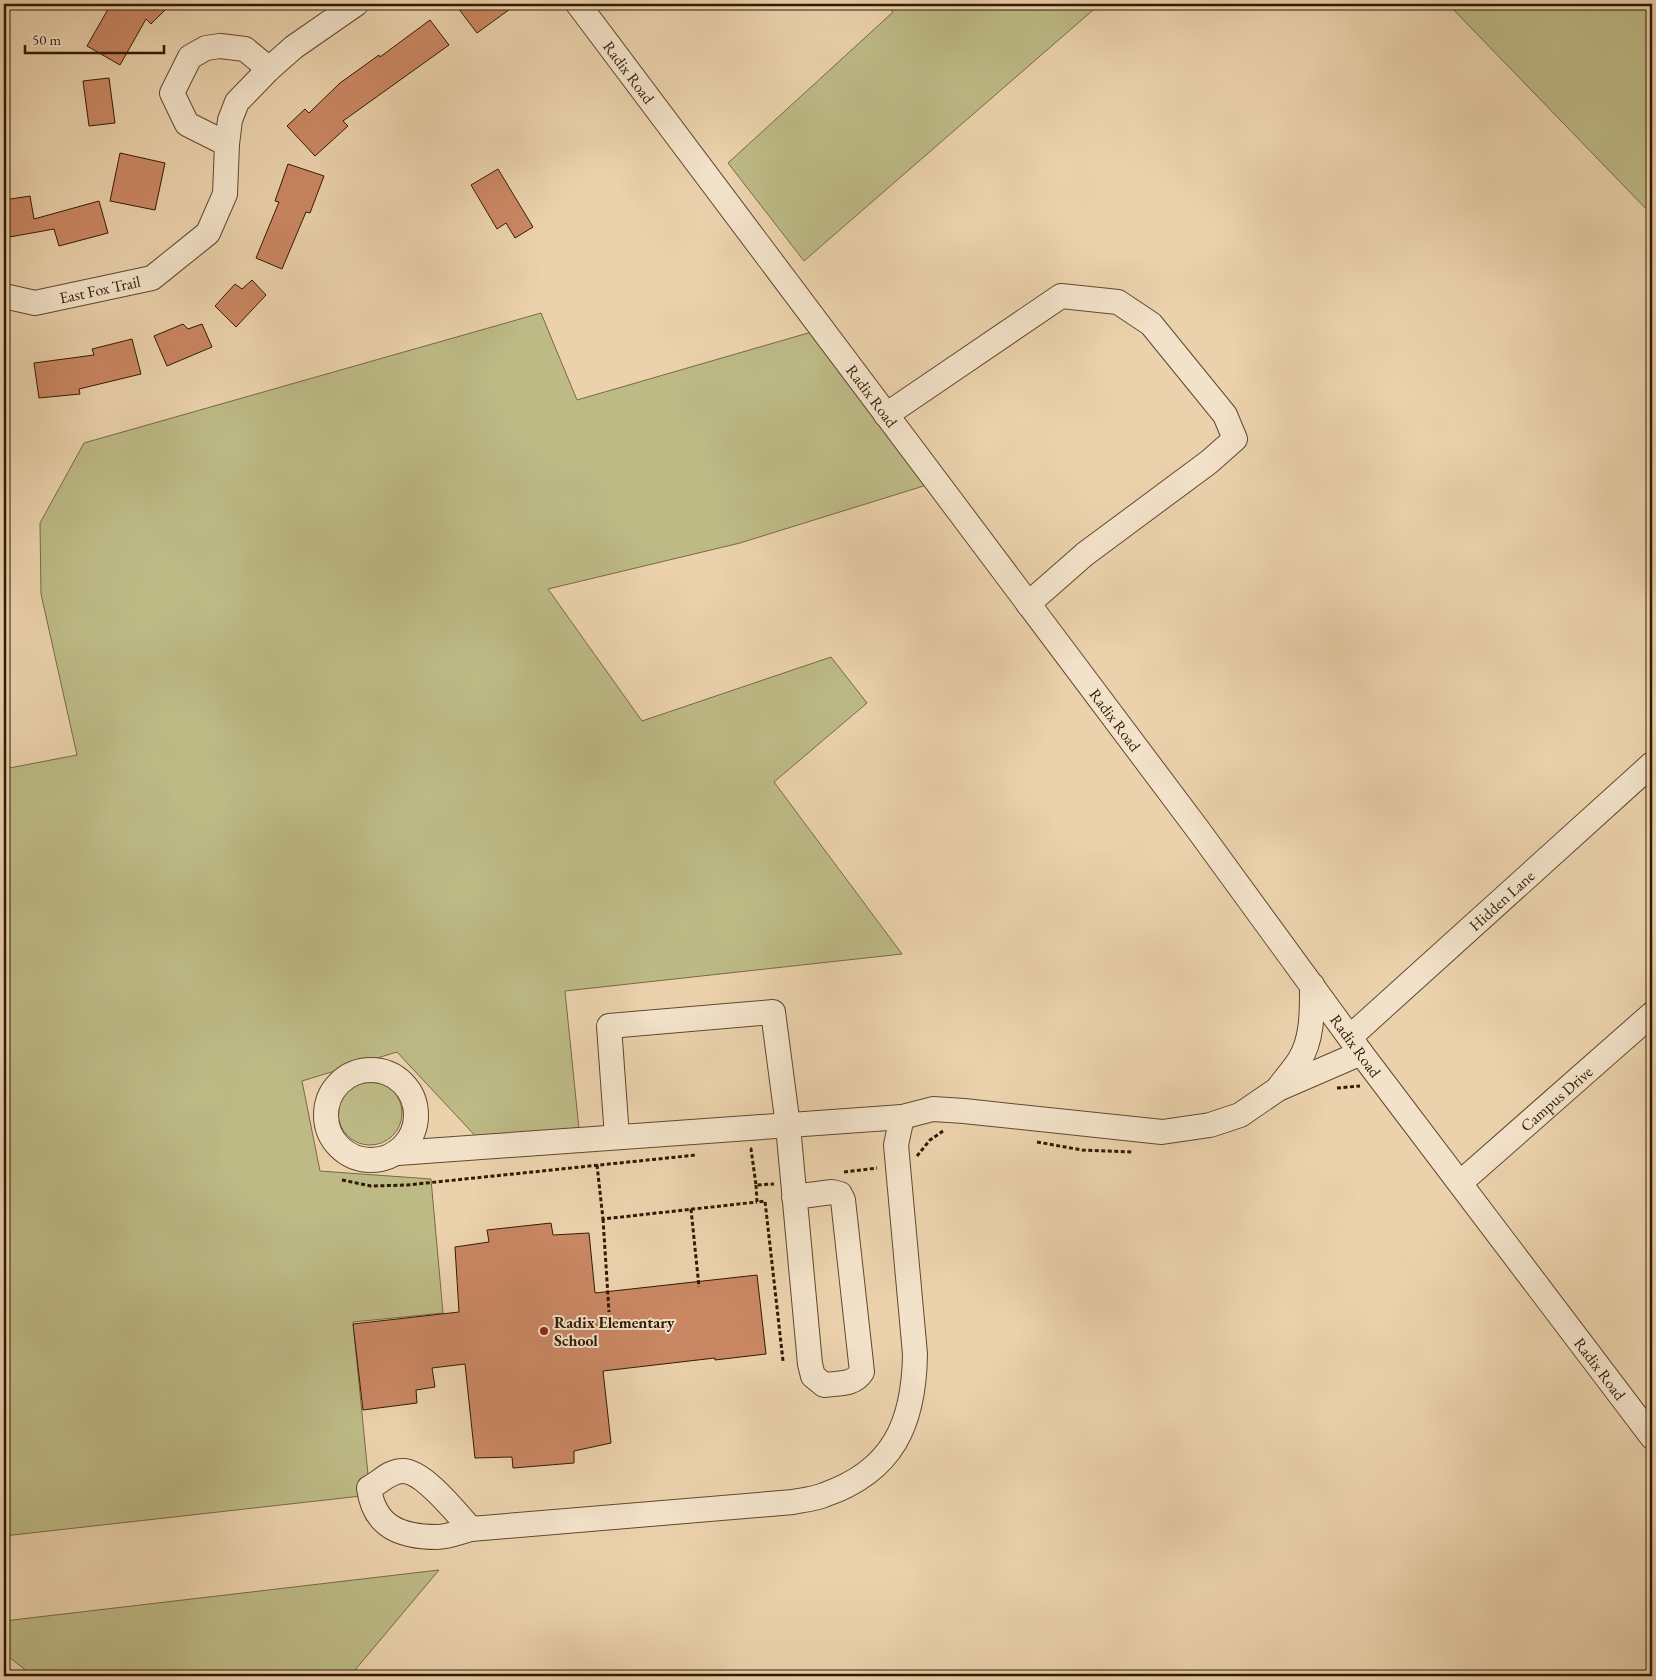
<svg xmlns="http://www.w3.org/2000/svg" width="1656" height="1680" font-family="'EB Garamond',serif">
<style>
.green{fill:#bdba86;stroke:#786a44}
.building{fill:#ca8763;stroke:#331a03}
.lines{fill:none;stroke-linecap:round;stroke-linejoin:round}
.minor-casing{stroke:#61482d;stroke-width:26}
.path{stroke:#331a03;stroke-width:3;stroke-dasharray:4 2.5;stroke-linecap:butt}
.minor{stroke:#f2e2c9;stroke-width:24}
.poi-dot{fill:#8f2418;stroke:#f2e2c9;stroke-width:2}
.labels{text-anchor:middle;stroke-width:4;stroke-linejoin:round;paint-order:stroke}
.street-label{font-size:16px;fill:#331a03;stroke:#f2e2c9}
.poi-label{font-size:16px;font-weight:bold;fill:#331a03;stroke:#f2e2c9;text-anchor:start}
</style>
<rect width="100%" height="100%" fill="#ebd2ac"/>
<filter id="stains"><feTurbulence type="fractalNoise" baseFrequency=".004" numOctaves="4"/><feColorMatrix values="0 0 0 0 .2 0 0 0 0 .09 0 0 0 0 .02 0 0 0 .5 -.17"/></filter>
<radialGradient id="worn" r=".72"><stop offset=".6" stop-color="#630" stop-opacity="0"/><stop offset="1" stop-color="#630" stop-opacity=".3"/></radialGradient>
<g class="green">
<polygon points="886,4 1100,4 804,261 728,163 893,12"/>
<polygon points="1448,4 1652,4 1652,215"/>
<polygon points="541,313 577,400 815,331 930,484 740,543 548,589 642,721 831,657 867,703 774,782 902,954 565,991 581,1149 496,1158 397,1052 302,1081 320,1171 431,1179 443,1313 353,1322 370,1495 4,1536 4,769 77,755 41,594 40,523 84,443"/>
<circle cx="370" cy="1113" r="32"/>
<polygon points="439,1570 350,1676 25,1676 28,1672 4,1653 4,1621"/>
</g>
<g class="building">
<polygon points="111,4 171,4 151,24 146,19 120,65 87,46"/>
<polygon points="455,4 517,4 477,33"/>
<polygon points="430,20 449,45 343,121 348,126 315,156 287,126 305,109 309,113 340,83 379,55 380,57"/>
<polygon points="109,78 115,123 89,126 83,81"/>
<polygon points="120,153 165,163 155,210 110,201"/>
<polygon points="288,164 324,176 310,213 306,212 282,269 256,258 279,202 275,201"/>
<polygon points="498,169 533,227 515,238 506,223 497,229 471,185"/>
<polygon points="30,196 34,219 99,201 108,233 59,246 54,229 4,238 4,200"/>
<polygon points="252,280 266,295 236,327 215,306 235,284 242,289"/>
<polygon points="183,324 188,329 202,324 212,347 167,366 154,336"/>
<polygon points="132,339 141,374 79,389 80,394 39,398 34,363 94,355 92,349"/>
<polygon points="551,1223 553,1235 589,1233 595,1293 757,1275 766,1354 715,1360 715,1358 603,1371 611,1443 574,1451 574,1463 513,1468 512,1457 475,1458 465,1364 432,1368 435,1387 416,1390 417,1403 363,1410 353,1324 459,1312 455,1247 489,1242 487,1230"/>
</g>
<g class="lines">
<defs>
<g id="minor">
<path id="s1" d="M578 4 1199 831 1361 1053 1652 1437"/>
<polyline points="227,144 187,124 172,93 190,57 206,48 220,46 245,49 269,69"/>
<path id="s2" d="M4 296 35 303 152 278 208 233 225 194 227 144 230 120 237 102 269 69 294 47 356 4"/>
<polyline points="886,415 1061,296 1118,302 1151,324 1225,415 1235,439 1209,462 1085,554 1028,604"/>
<path id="s3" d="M1350 1037 1652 764"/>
<circle cx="371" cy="1115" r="45"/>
<path d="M1279 1087C1286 1078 1293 1070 1299 1061 1313 1039 1312 1010 1312 985"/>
<path d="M617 1137 609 1026 773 1012 788 1126 810 1364 813 1376 824 1385C839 1383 854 1385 862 1372L843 1200 840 1194 832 1192 794 1197"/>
<polyline points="398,1153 902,1117 933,1109 964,1111 1162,1132 1210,1125 1240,1115 1278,1089 1361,1053"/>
<path id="s4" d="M1460 1183 1652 1014"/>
<path d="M471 1529C460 1532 448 1537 437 1537 401 1537 374 1527 369 1488 381 1482 389 1471 403 1471 424 1471 458 1515 471 1529L793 1502C803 1500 814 1499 824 1495 893 1471 914 1424 915 1354L896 1145 902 1117"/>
</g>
</defs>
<use href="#minor" class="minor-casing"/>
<g class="path">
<polyline points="1337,1088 1360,1086"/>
<polyline points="1037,1142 1082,1150 1133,1152"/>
<polyline points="750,1149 751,1149 756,1185 774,1184"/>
<polyline points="917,1156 930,1140 943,1131"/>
<polyline points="597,1165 603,1219 757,1202"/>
<polyline points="844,1172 877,1168"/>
<polyline points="342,1180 371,1186 407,1185 696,1155"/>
<polyline points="756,1185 757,1202 765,1201 783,1361"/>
<polyline points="691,1209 699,1287"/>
<polyline points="603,1219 609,1312"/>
</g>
<use href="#minor" class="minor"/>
</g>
<circle class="poi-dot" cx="544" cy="1331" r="5"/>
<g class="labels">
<g class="street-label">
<text dy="6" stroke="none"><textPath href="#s1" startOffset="85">Radix Road</textPath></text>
<text dy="6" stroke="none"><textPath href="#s2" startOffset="98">East Fox Trail</textPath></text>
<text dy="6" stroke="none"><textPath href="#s1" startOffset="490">Radix Road</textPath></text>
<text dy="6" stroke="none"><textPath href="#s1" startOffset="895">Radix Road</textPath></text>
<text dy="6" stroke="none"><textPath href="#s3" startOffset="204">Hidden Lane</textPath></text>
<text dy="6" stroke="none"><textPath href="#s1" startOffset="1300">Radix Road</textPath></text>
<text dy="6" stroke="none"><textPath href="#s4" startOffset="128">Campus Drive</textPath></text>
<text dy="6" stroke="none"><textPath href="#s1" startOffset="1705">Radix Road</textPath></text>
</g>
<g class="poi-label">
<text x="554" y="1328">Radix Elementary<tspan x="554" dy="18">School</tspan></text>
</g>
</g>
<rect width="1656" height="1680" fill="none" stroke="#ebd2ac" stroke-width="20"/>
<rect x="5" y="5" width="1646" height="1670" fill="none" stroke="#331a03" stroke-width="2.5"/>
<rect x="10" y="10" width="1636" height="1660" fill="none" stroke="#331a03"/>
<path d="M25 45v8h139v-8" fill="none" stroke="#331a03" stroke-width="2.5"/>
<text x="32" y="45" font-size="15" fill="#331a03" stroke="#f2e2c9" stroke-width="4" paint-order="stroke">50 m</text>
<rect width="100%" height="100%" filter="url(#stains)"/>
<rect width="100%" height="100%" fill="url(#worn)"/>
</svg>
